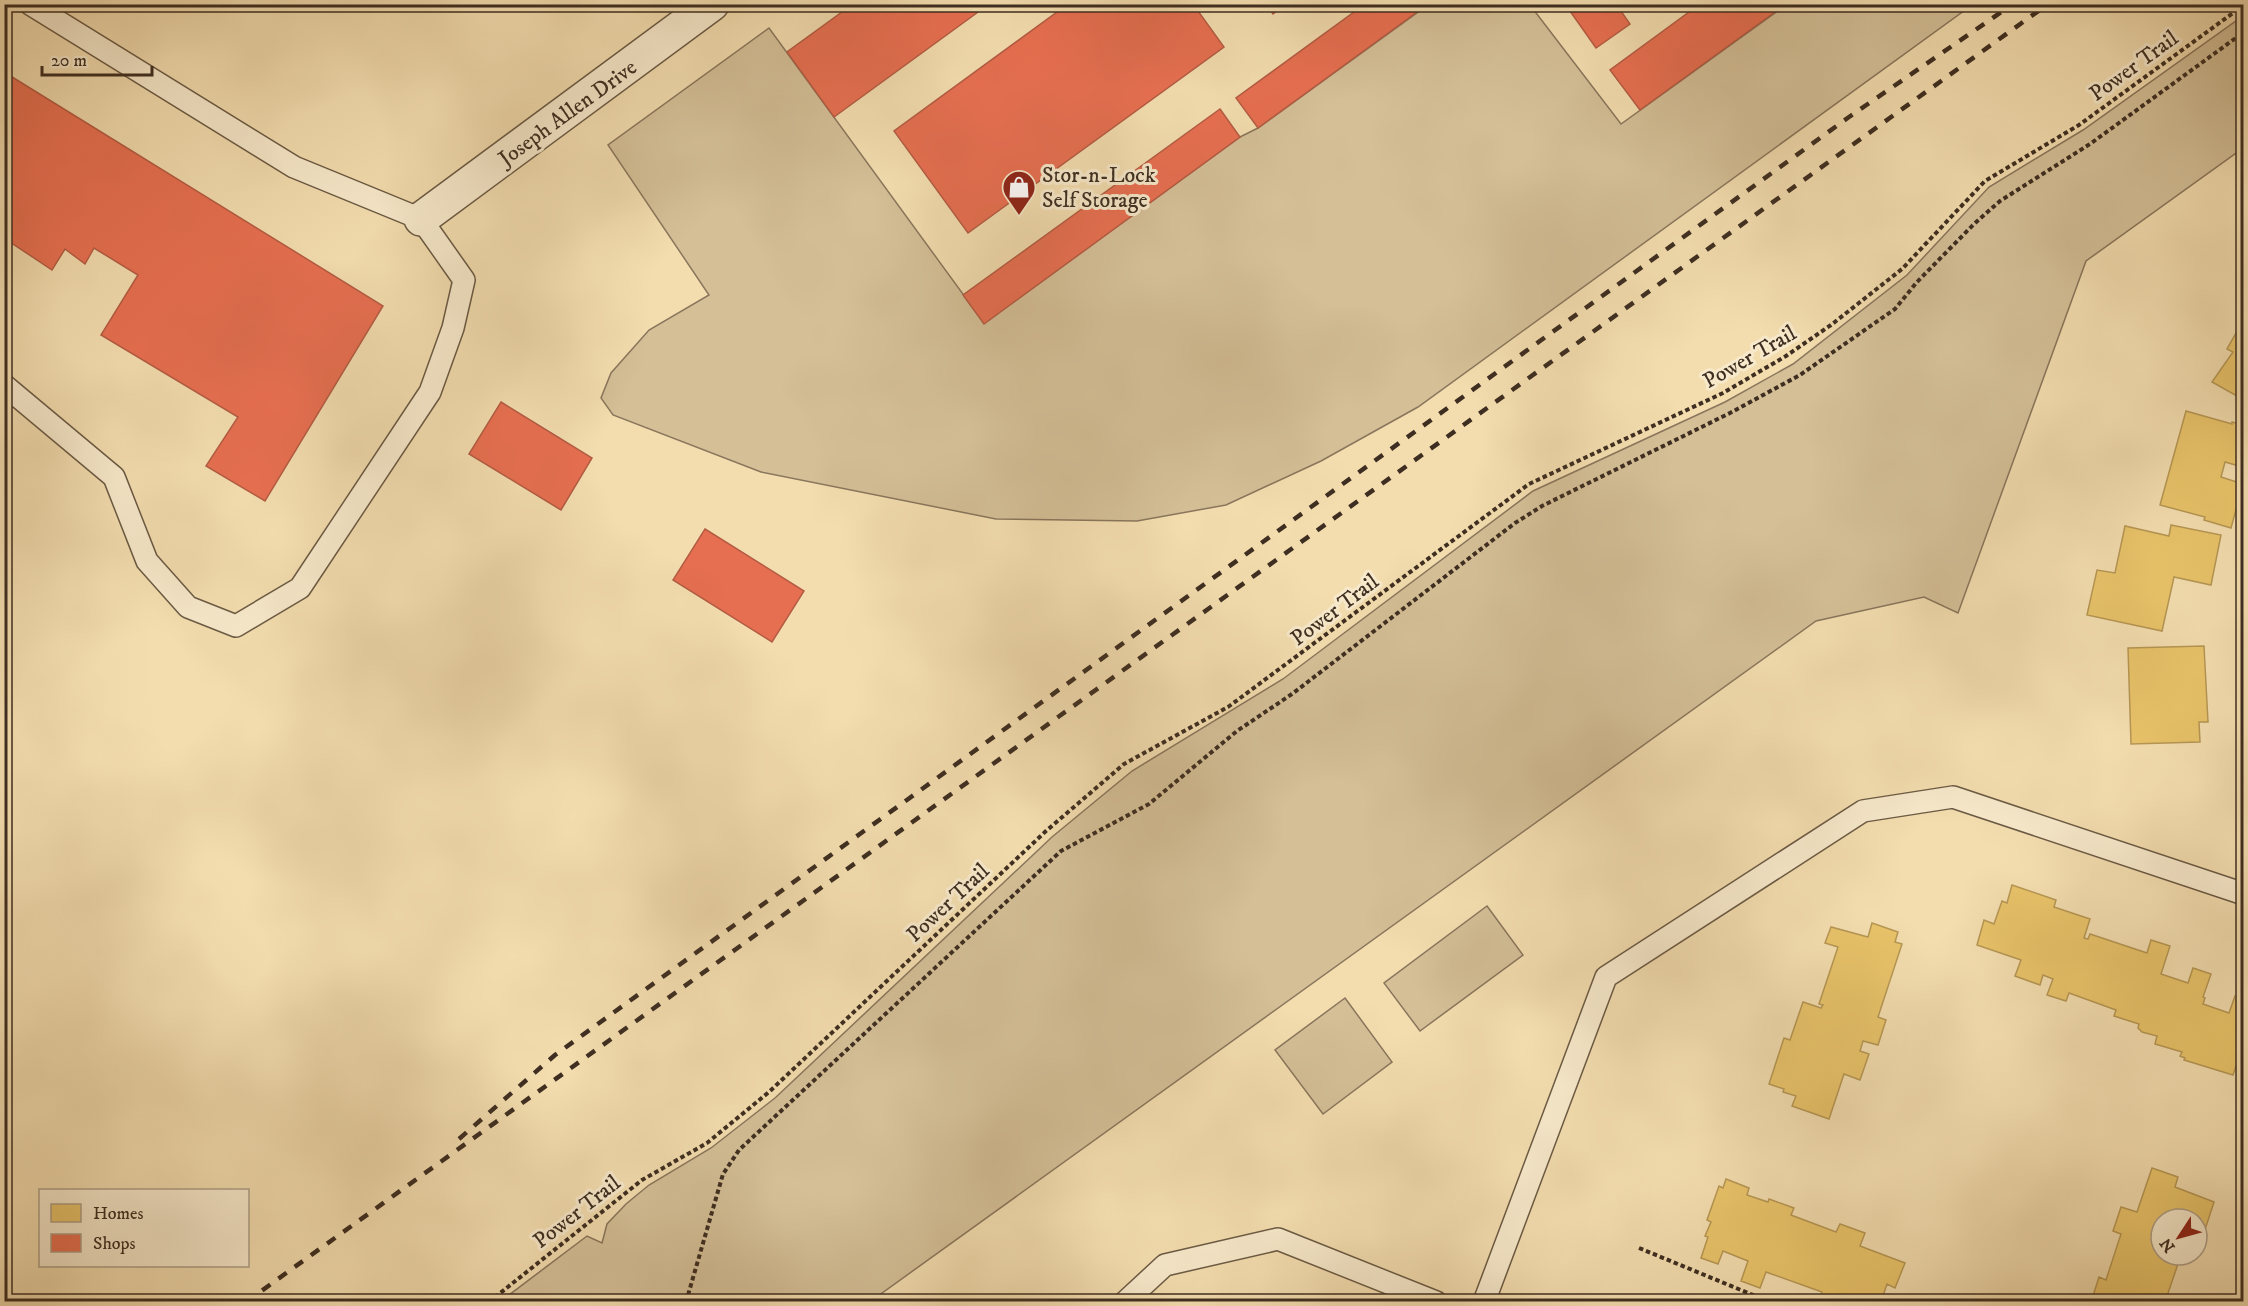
<svg xmlns="http://www.w3.org/2000/svg" width="2248" height="1306" font-family="'IM FELL DW Pica',serif">
<style>
.green{fill:#d4bf97;stroke:#89765c;stroke-width:1.5}
.homes{fill:#e9c46a;stroke:#b69754;stroke-width:1.5}
.shops{fill:#e76f51;stroke:#b45c43;stroke-width:1.5}
.lines{fill:none;stroke-linecap:round;stroke-linejoin:round}
.lane-casing{stroke:#6b5a44;stroke-width:24}
.street-casing{stroke:#6b5a44;stroke-width:36}
.path{stroke:#3e2e21;stroke-width:4;stroke-dasharray:4.5 3;stroke-linecap:butt}
.lane{stroke:#f7e9cb;stroke-width:21}
.street{stroke:#f7e9cb;stroke-width:33}
.rail{stroke:#3e2e21;stroke-width:4.5;stroke-dasharray:10 10;stroke-linecap:butt}
.labels{text-anchor:middle;stroke-width:6;stroke-linejoin:round;paint-order:stroke}
.street-label{font-size:22px;fill:#3e2e21;stroke:#f7e9cb}
.poi-label{font-size:22px;fill:#3e2e21;stroke:#f7e9cb;text-anchor:start}
</style>
<rect width="100%" height="100%" fill="#f3ddaf"/>
<filter id="stains"><feTurbulence type="fractalNoise" baseFrequency=".00333" numOctaves="4"/><feColorMatrix values="0 0 0 0 .2 0 0 0 0 .09 0 0 0 0 .02 0 0 0 .5 -.17"/></filter>
<radialGradient id="worn" r=".72"><stop offset=".6" stop-color="#630" stop-opacity="0"/><stop offset="1" stop-color="#630" stop-opacity=".3"/></radialGradient>
<g class="green">
<polygon points="1428,5 1530,5 1621,124 1786,5 1972,5 1418,407 1321,461 1226,505 1137,521 996,519 761,472 613,415 601,398 611,373 649,330 709,295 608,145 769,28 984,323 1240,137 1258,128"/>
<polygon points="2243,16 2243,148 2086,261 1958,613 1924,597 1816,621 871,1301 501,1301 587,1236 602,1243 607,1224 626,1204 649,1185 711,1148 775,1098 1052,837 1132,771 1283,679 1533,491 1725,402 1793,364 1907,275 1989,187 2083,130"/>
<polygon points="1487,906 1523,955 1420,1031 1384,983"/>
<polygon points="1345,998 1392,1062 1323,1114 1275,1050"/>
</g>
<g class="homes">
<polygon points="2244,319 2244,400 2212,382 2233,352 2227,349"/>
<polygon points="2186,411 2232,424 2232,422 2244,425 2244,451 2239,466 2225,462 2221,477 2243,484 2231,528 2204,520 2205,517 2160,505"/>
<polygon points="2171,525 2221,535 2211,585 2174,577 2162,631 2087,615 2097,570 2115,573 2125,526 2169,536"/>
<polygon points="2204,646 2208,722 2199,722 2200,742 2131,744 2128,648"/>
<polygon points="2012,885 2056,900 2054,907 2090,919 2084,938 2088,939 2090,934 2147,953 2151,940 2170,946 2161,974 2188,983 2193,968 2211,974 2203,997 2205,998 2203,1004 2229,1013 2235,996 2244,999 2244,1031 2240,1040 2244,1041 2244,1069 2236,1066 2233,1075 2184,1060 2185,1058 2180,1056 2182,1052 2155,1044 2157,1036 2142,1032 2138,1028 2139,1024 2114,1016 2116,1010 2069,993 2066,1001 2047,995 2053,979 2043,975 2040,985 2015,976 2021,960 1977,945 1984,920 1994,924 2002,901 2007,903"/>
<polygon points="1872,923 1898,932 1895,942 1902,944 1878,1017 1886,1020 1878,1045 1863,1041 1860,1051 1869,1054 1860,1080 1844,1074 1829,1119 1792,1106 1796,1096 1783,1092 1784,1089 1769,1084 1784,1038 1790,1040 1803,1002 1821,1008 1823,1005 1819,1004 1838,947 1825,943 1831,927 1868,937"/>
<polygon points="2152,1168 2178,1177 2175,1187 2214,1202 2198,1251 2197,1219 2161,1219 2161,1255 2181,1255 2165,1302 2091,1302 2099,1277 2106,1280 2121,1234 2113,1231 2121,1207 2137,1212"/>
<polygon points="1726,1179 1749,1188 1747,1195 1768,1202 1769,1199 1794,1208 1791,1215 1836,1232 1840,1224 1865,1233 1860,1246 1905,1263 1895,1288 1887,1284 1881,1302 1819,1302 1822,1292 1766,1272 1760,1288 1741,1281 1748,1261 1723,1251 1718,1264 1701,1258 1708,1237 1705,1236 1711,1222 1707,1220 1719,1186 1723,1188"/>
</g>
<g class="shops">
<polygon points="853,4 989,4 834,117 787,52"/>
<polygon points="1068,4 1193,4 1224,47 968,233 894,131"/>
<polygon points="1266,4 1286,4 1273,14"/>
<polygon points="1365,4 1428,4 1258,128 1236,98"/>
<polygon points="1565,4 1616,4 1630,24 1596,48"/>
<polygon points="1700,4 1786,4 1640,110 1610,70"/>
<polygon points="4,72 383,306 265,501 206,466 238,417 101,335 138,275 94,248 85,264 65,249 52,270 4,238"/>
<polygon points="1220,109 1240,137 984,324 963,295"/>
<polygon points="501,402 592,458 561,510 469,454"/>
<polygon points="705,529 804,591 772,642 673,580"/>
</g>
<g class="lines">
<defs>
<g id="lane">
<polyline points="4,385 114,477 147,561 188,607 236,626 300,588 430,392 453,328 464,280 421,219 294,167 30,4"/>
<polyline points="1125,1302 1165,1265 1278,1239 1436,1302"/>
<polyline points="1484,1302 1606,977 1863,811 1953,797 2244,894"/>
</g>
<polyline id="street" points="421,219 712,4"/>
</defs>
<use href="#lane" class="lane-casing"/>
<use href="#street" class="street-casing"/>
<g class="path">
<polyline points="1639,1248 1770,1302"/>
<polyline points="489,1302 642,1180 707,1143 769,1092 1046,831 1124,764 1228,707 1529,484 1723,393 1786,356 1831,325 1902,269 1985,181 2079,125 2244,5"/>
<polyline points="686,1302 723,1174 739,1150 1061,851 1149,804 1237,731 1292,694 1515,523 1542,506 1730,413 1800,375 1895,309 1917,282 1974,224 2000,201 2090,144 2244,32"/>
</g>
<use href="#lane" class="lane"/>
<use href="#street" class="street"/>
<g class="rail">
<polyline points="459,1139 555,1055 1849,117 2013,4"/>
<polyline points="246,1302 2048,4"/>
</g>
</g>
<defs>
<symbol id="shop-pin" viewBox="-11 -11 22 30"><path d="M0 17L-7.5 6A9.5 9.5 0 1 1 7.5 6Z" fill="#8f2418" stroke="#f7e9cb"/><path d="M-5-2.5h2.3a2.7 3.5 0 0 1 5.4 0H5L5.5 6h-11ZM-1.5-2.5h3a1.5 2.3 0 0 0-3 0Z" fill="#fff"/></symbol>
</defs>
<g fill-rule="evenodd">
<use href="#shop-pin" x="1000" y="168" width="38" height="52"/>
</g>
<g class="labels">
<g class="street-label">
<text transform="translate(2133 65) rotate(-36)" y="8">Power Trail</text>
<text transform="translate(567 112) rotate(-36)" y="8">Joseph Allen Drive</text>
<text transform="translate(1749 356) rotate(-30)" y="8">Power Trail</text>
<text transform="translate(1334 609) rotate(-37)" y="8">Power Trail</text>
<text transform="translate(947 902) rotate(-43)" y="8">Power Trail</text>
<text transform="translate(576 1211) rotate(-38)" y="8">Power Trail</text>
</g>
<g class="poi-label">
<text x="1042" y="182">Stor-n-Lock<tspan x="1042" dy="25">Self Storage</tspan></text>
</g>
</g>
<rect width="2248" height="1306" fill="none" stroke="#f3ddaf" stroke-width="24"/>
<rect x="6" y="6" width="2236" height="1294" fill="none" stroke="#3e2e21" stroke-width="3"/>
<rect x="12" y="12" width="2224" height="1282" fill="none" stroke="#3e2e21" stroke-width="1.5"/>
<rect x="39" y="1189" width="210" height="78" fill="#f7e9cb" stroke="#ad9e87" stroke-width="1.5"/>
<rect x="51" y="1204" width="30" height="18" fill="#e9c46a" stroke="#ad9e87" stroke-width="1.5"/>
<text x="93" y="1219" font-size="18" fill="#3e2e21">Homes</text>
<rect x="51" y="1234" width="30" height="18" fill="#e76f51" stroke="#ad9e87" stroke-width="1.5"/>
<text x="93" y="1249" font-size="18" fill="#3e2e21">Shops</text>
<g transform="translate(2179 1237) rotate(234)"><circle r="28" fill="#f7e9cb" stroke="#ad9e87" stroke-width="1.5"/>
<path d="M0-4.5L10 22L0 15L-10 22Z" fill="#8f2418"/>
<text y="-9" font-size="16" font-weight="bold" text-anchor="middle" fill="#3e2e21">N</text>
</g>
<path d="M42 66v9h110v-9" fill="none" stroke="#3e2e21" stroke-width="3"/>
<text x="51" y="66" font-size="18" fill="#3e2e21" stroke="#f7e9cb" stroke-width="4.5" paint-order="stroke">20 m</text>
<rect width="100%" height="100%" filter="url(#stains)"/>
<rect width="100%" height="100%" fill="url(#worn)"/>
</svg>
